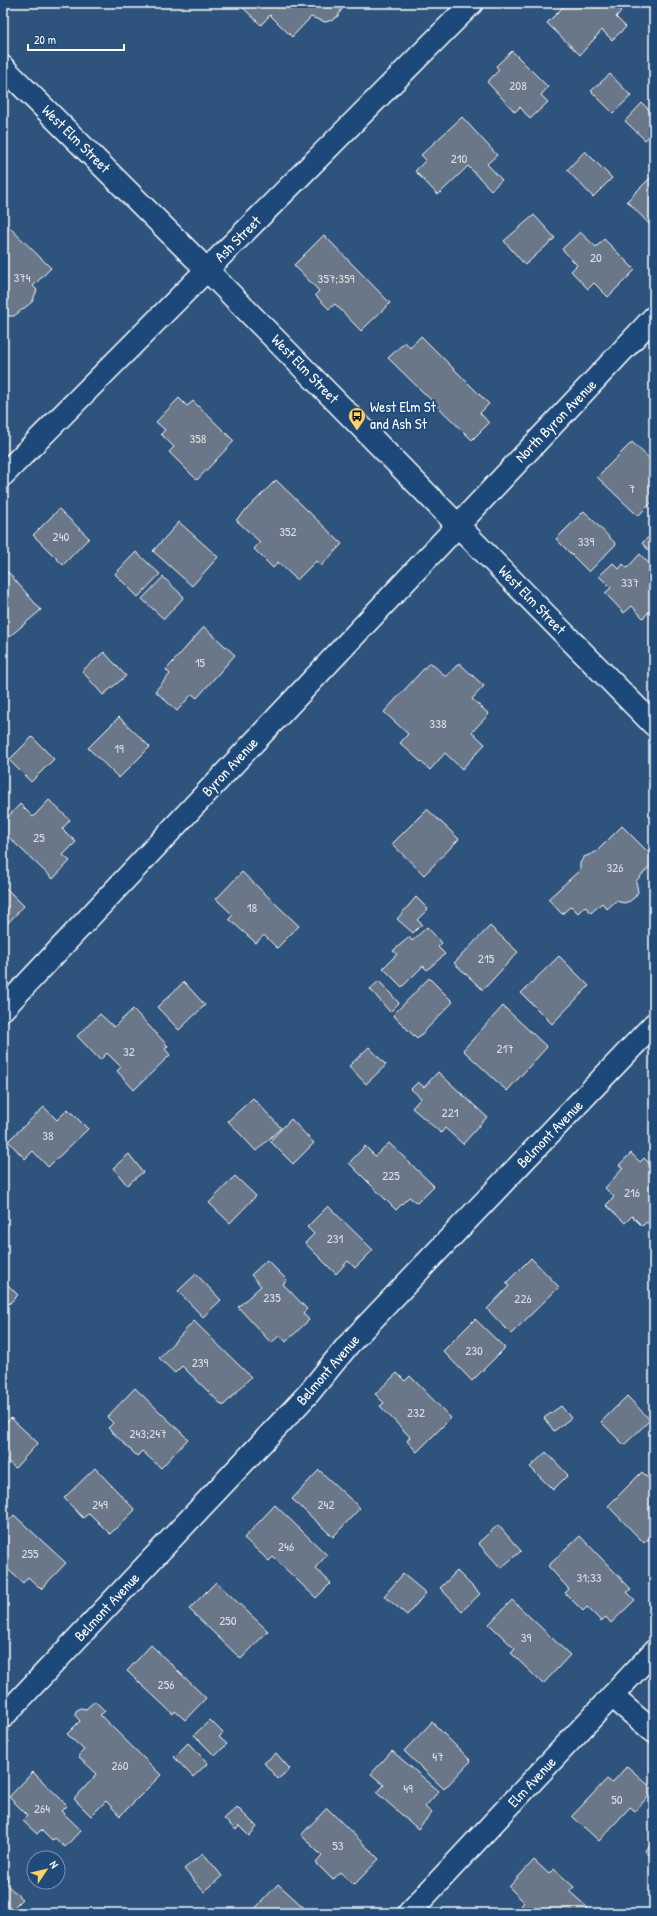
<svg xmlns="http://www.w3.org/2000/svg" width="657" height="1916" font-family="'Patrick Hand',sans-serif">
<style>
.building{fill:#697788;stroke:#fff}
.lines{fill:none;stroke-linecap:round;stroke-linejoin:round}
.minor-casing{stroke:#fff;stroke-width:25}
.tertiary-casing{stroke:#fff;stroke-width:25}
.minor{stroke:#1f4a7a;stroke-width:22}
.tertiary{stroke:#1f4a7a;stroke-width:22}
.labels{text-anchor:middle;stroke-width:4;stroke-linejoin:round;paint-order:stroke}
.number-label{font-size:13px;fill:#dadde1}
.street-label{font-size:15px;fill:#fff;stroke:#1f4a7a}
.poi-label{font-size:15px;fill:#fff;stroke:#1f4a7a;text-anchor:start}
</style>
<rect width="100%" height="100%" fill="#2e537d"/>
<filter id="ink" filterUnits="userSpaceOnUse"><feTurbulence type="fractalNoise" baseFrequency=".025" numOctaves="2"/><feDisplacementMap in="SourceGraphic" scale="8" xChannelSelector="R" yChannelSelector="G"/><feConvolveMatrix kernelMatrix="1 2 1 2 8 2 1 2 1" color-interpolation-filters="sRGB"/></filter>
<g filter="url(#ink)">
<g class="building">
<polygon points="238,3 343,3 343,6 339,15 333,20 325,22 311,17 292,37 270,15 261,25"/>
<polygon points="567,3 612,3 621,11 616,17 626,27 612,40 602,30 580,55 547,23"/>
<polygon points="512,51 548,87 541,95 548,102 530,119 520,107 515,112 487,82 499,70 496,66"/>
<polygon points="610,74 631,96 613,113 591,91"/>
<polygon points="642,103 654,115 654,132 645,140 625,121"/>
<polygon points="462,117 497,155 487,164 502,180 491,190 468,166 438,195 415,171 426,160 421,155"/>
<polygon points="585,151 612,178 593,197 567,170"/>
<polygon points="654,174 654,229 627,201"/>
<polygon points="534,215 555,238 525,265 504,241"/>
<polygon points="3,221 51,268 33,286 37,290 32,302 14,316 7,316 3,312"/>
<polygon points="580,232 596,247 604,239 635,270 608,297 594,283 588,289 571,271 577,265 562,249"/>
<polygon points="324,235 390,303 361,331 335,304 329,309 315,295 319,291 294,265"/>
<polygon points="421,336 489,404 480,413 489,423 472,440 388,358 405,342 410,348"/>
<polygon points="179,398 187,406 193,401 234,441 197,480 169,452 174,447 161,434 165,430 156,422"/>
<polygon points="632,442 654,463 654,500 638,516 597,477"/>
<polygon points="276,480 342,544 321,566 316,561 297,580 278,562 273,568 254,549 260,542 236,520"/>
<polygon points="59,509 89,538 63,565 33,535"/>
<polygon points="584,511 616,544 589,572 556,539"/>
<polygon points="179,522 218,557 192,586 153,551"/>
<polygon points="654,532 654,556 642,543"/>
<polygon points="136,552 160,574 138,597 115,574"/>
<polygon points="640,554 654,569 654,607 643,618 632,606 624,613 605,593 611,588 599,576 613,563 619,569 623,564 627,568"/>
<polygon points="8,572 41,610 3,642 3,576"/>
<polygon points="163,577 184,597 164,619 142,599"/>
<polygon points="204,627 235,655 197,698 192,694 177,711 155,691 170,674 166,670"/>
<polygon points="104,652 126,676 103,695 82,671"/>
<polygon points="430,662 446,677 459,663 484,686 472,699 489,714 472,732 485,744 462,769 445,753 430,770 400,743 408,734 384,712"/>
<polygon points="119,717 150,747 119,778 88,748"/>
<polygon points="32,737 54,759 31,782 9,760"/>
<polygon points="49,800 70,820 62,829 76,842 63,855 70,861 53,879 3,832 3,822 20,804 33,817"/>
<polygon points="427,809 459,839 424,875 392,844"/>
<polygon points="622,826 654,858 654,862 636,881 638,892 635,897 630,901 624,903 616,901 607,909 602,903 591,913 585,906 578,913 571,906 562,914 548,899 580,870 580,863 584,857 596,852"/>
<polygon points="242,872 299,926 277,948 264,935 256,943 229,919 233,915 216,899"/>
<polygon points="3,885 24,906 3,928"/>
<polygon points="416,897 428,909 417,920 422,924 413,933 397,919"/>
<polygon points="490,926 518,952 483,990 454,963"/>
<polygon points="427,927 442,943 438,947 445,954 427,970 423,966 402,987 383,968 397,954 393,951 409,937 412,941"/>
<polygon points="559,956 589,986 552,1024 521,993"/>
<polygon points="429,978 453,1002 417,1039 393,1015"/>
<polygon points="379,981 399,1003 390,1012 370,989"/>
<polygon points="184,982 205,1005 179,1030 157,1007"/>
<polygon points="503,1006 547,1047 507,1091 463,1050"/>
<polygon points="133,1009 168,1046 165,1049 170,1055 134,1090 117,1071 121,1067 107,1053 100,1060 77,1036 100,1014 114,1027"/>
<polygon points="369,1047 386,1065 366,1084 349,1066"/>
<polygon points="438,1072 487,1117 463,1144 445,1128 441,1133 412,1108 421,1098 411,1089 418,1082 424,1087"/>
<polygon points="253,1098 281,1128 256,1151 228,1121"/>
<polygon points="44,1107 57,1120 68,1109 88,1129 48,1167 33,1151 25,1159 8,1141"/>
<polygon points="291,1119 314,1143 293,1164 270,1141"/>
<polygon points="389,1143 434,1186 417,1203 409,1197 396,1210 349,1163 365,1146 375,1156"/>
<polygon points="631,1153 640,1162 644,1158 654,1168 654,1229 647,1222 642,1226 632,1216 625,1223 606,1205 614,1197 605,1188 623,1168 619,1165"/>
<polygon points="129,1154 143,1172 127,1185 113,1168"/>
<polygon points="235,1176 256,1196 230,1223 209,1203"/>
<polygon points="328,1206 373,1250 355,1268 348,1261 336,1274 305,1243 314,1234 307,1227"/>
<polygon points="531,1258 559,1287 511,1334 487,1309 509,1286 506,1283"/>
<polygon points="267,1260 287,1280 283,1284 307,1309 303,1313 309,1320 286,1342 280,1335 271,1343 238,1307 261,1286 251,1275"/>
<polygon points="196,1274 221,1300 203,1317 178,1291"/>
<polygon points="3,1280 18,1295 3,1310"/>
<polygon points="475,1319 505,1348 472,1381 443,1351"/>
<polygon points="194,1321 251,1377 223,1406 182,1366 175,1373 159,1358"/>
<polygon points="397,1373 405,1381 410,1376 451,1418 417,1452 407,1441 410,1437 380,1406 384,1403 375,1394"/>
<polygon points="135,1388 188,1439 161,1468 142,1451 137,1456 108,1428 113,1423 107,1417"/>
<polygon points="627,1396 650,1420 624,1445 601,1422"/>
<polygon points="561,1406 571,1418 554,1431 544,1418"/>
<polygon points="11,1418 38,1443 15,1468 3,1457 3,1426"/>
<polygon points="546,1452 568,1475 553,1490 530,1467"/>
<polygon points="95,1468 135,1510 110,1534 89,1513 83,1518 64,1498"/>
<polygon points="319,1470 360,1508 333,1537 292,1499"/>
<polygon points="642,1472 654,1484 654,1545 648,1539 644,1543 608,1506"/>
<polygon points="275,1505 327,1555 315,1568 331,1583 316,1598 273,1557 269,1561 244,1538"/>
<polygon points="14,1515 66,1563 41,1589 28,1577 23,1583 3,1565 3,1557 6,1554 3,1552 3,1527"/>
<polygon points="498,1525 521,1551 501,1568 478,1543"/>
<polygon points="580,1536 631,1589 627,1592 635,1600 611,1623 606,1617 601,1621 587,1607 583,1611 565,1593 569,1589 548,1566"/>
<polygon points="457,1571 480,1594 462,1611 440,1588"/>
<polygon points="403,1574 426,1593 407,1615 384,1596"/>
<polygon points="216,1582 268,1631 241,1659 189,1609"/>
<polygon points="512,1600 570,1655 543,1684 511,1653 515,1649 489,1624"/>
<polygon points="151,1645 206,1698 185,1720 175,1711 173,1714 127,1671"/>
<polygon points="95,1701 105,1711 100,1715 161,1775 120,1816 106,1801 91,1816 74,1799 97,1774 78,1756 84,1750 67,1734 80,1721 75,1715 76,1711 80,1708 86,1709"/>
<polygon points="210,1720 223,1733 219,1737 227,1744 215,1756 194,1735"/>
<polygon points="432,1722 471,1761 444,1789 404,1751"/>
<polygon points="188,1743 208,1763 193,1777 174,1757"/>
<polygon points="392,1751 439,1791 425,1807 432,1813 418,1829 377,1793 384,1785 371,1774"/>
<polygon points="276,1753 290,1769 278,1779 264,1763"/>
<polygon points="627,1766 654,1790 635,1811 630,1807 599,1841 572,1816 607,1779 612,1783"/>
<polygon points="33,1772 67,1805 61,1811 81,1830 65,1847 55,1838 52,1841 41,1830 37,1834 22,1820 27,1815 9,1797"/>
<polygon points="237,1807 257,1827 249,1836 239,1826 236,1830 224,1819"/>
<polygon points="327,1808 379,1859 354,1885 340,1872 333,1880 316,1863 322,1856 301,1835"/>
<polygon points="654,1842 654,1860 645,1851"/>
<polygon points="203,1853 222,1876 204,1892 184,1869"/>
<polygon points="534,1860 549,1874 554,1869 574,1887 569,1891 588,1908 583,1913 529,1913 521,1906 524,1902 509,1887"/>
<polygon points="3,1874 8,1879 5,1883 22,1899 8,1913 3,1913"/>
<polygon points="278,1884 310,1913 251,1913"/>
</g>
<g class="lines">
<defs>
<g id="minor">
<polyline points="3,1009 654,317"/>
<polyline points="612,1696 654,1732"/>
<polyline points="409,1913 654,1651"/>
</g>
<g id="tertiary">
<polyline points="3,67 207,270 654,725"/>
<polyline points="3,475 472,3"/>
<polyline points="3,1717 308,1394 348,1345 654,1024"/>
</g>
</defs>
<use href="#minor" class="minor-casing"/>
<use href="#tertiary" class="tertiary-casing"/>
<use href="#minor" class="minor"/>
<use href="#tertiary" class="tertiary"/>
</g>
</g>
<defs>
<symbol id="bus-pin" viewBox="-11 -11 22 30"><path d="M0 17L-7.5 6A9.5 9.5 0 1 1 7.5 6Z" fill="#ffd166" stroke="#1f4a7a"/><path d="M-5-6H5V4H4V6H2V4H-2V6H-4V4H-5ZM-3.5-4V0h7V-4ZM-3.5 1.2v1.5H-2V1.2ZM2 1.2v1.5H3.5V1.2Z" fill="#111"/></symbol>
</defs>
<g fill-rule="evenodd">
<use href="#bus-pin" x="347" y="406" width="20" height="27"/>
</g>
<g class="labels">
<g class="number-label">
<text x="518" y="90">208</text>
<text x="459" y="163">210</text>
<text x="596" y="262">20</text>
<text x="22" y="282">374</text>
<text x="336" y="283">357;359</text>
<text x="198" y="443">358</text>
<text x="632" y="493">7</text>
<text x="288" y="536">352</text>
<text x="61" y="541">240</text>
<text x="586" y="546">339</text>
<text x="630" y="587">337</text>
<text x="200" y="667">15</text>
<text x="438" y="728">338</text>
<text x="119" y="753">19</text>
<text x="39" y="842">25</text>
<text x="615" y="872">326</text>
<text x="252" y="912">18</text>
<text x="486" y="963">215</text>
<text x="505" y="1053">217</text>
<text x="129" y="1056">32</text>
<text x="450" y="1117">221</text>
<text x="48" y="1140">38</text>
<text x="391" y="1180">225</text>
<text x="632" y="1197">216</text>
<text x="335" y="1243">231</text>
<text x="272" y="1302">235</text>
<text x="523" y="1303">226</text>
<text x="474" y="1355">230</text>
<text x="200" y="1367">239</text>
<text x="416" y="1417">232</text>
<text x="148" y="1438">243;247</text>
<text x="100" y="1509">249</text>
<text x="326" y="1509">242</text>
<text x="286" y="1551">246</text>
<text x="30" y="1558">255</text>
<text x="589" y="1582">31;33</text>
<text x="228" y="1625">250</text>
<text x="526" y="1642">39</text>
<text x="166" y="1689">256</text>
<text x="438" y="1761">47</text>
<text x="120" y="1770">260</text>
<text x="408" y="1793">49</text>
<text x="617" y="1804">50</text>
<text x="42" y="1813">264</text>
<text x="338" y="1850">53</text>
</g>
<g class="street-label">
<text transform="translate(76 139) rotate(45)" y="5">West Elm Street</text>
<text transform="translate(238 239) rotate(-45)" y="5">Ash Street</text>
<text transform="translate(305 369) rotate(46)" y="5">West Elm Street</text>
<text transform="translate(556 421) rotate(-46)" y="5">North Byron Avenue</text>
<text transform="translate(532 600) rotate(46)" y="5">West Elm Street</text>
<text transform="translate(230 767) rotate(-47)" y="5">Byron Avenue</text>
<text transform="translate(550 1134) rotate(-46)" y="5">Belmont Avenue</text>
<text transform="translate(328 1370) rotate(-49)" y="5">Belmont Avenue</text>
<text transform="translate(107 1607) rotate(-47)" y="5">Belmont Avenue</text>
<text transform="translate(532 1782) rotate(-47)" y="5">Elm Avenue</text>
</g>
<g class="poi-label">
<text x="370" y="412">West Elm St<tspan x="370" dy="17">and Ash St</tspan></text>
</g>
</g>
<rect width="657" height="1916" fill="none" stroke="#1f4a7a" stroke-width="16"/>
<rect x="8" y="8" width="641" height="1900" fill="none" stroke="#fff" stroke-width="1.5" filter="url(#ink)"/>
<g transform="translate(46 1870) rotate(55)"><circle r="19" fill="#1f4a7a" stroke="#7992af"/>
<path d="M0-3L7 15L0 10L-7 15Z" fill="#ffd166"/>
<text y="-6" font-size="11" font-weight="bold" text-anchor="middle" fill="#ffffff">N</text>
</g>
<path d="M28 44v6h96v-6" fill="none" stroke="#ffffff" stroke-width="2"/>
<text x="34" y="44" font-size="12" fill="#ffffff" stroke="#1f4a7a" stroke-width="3" paint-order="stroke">20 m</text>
</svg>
